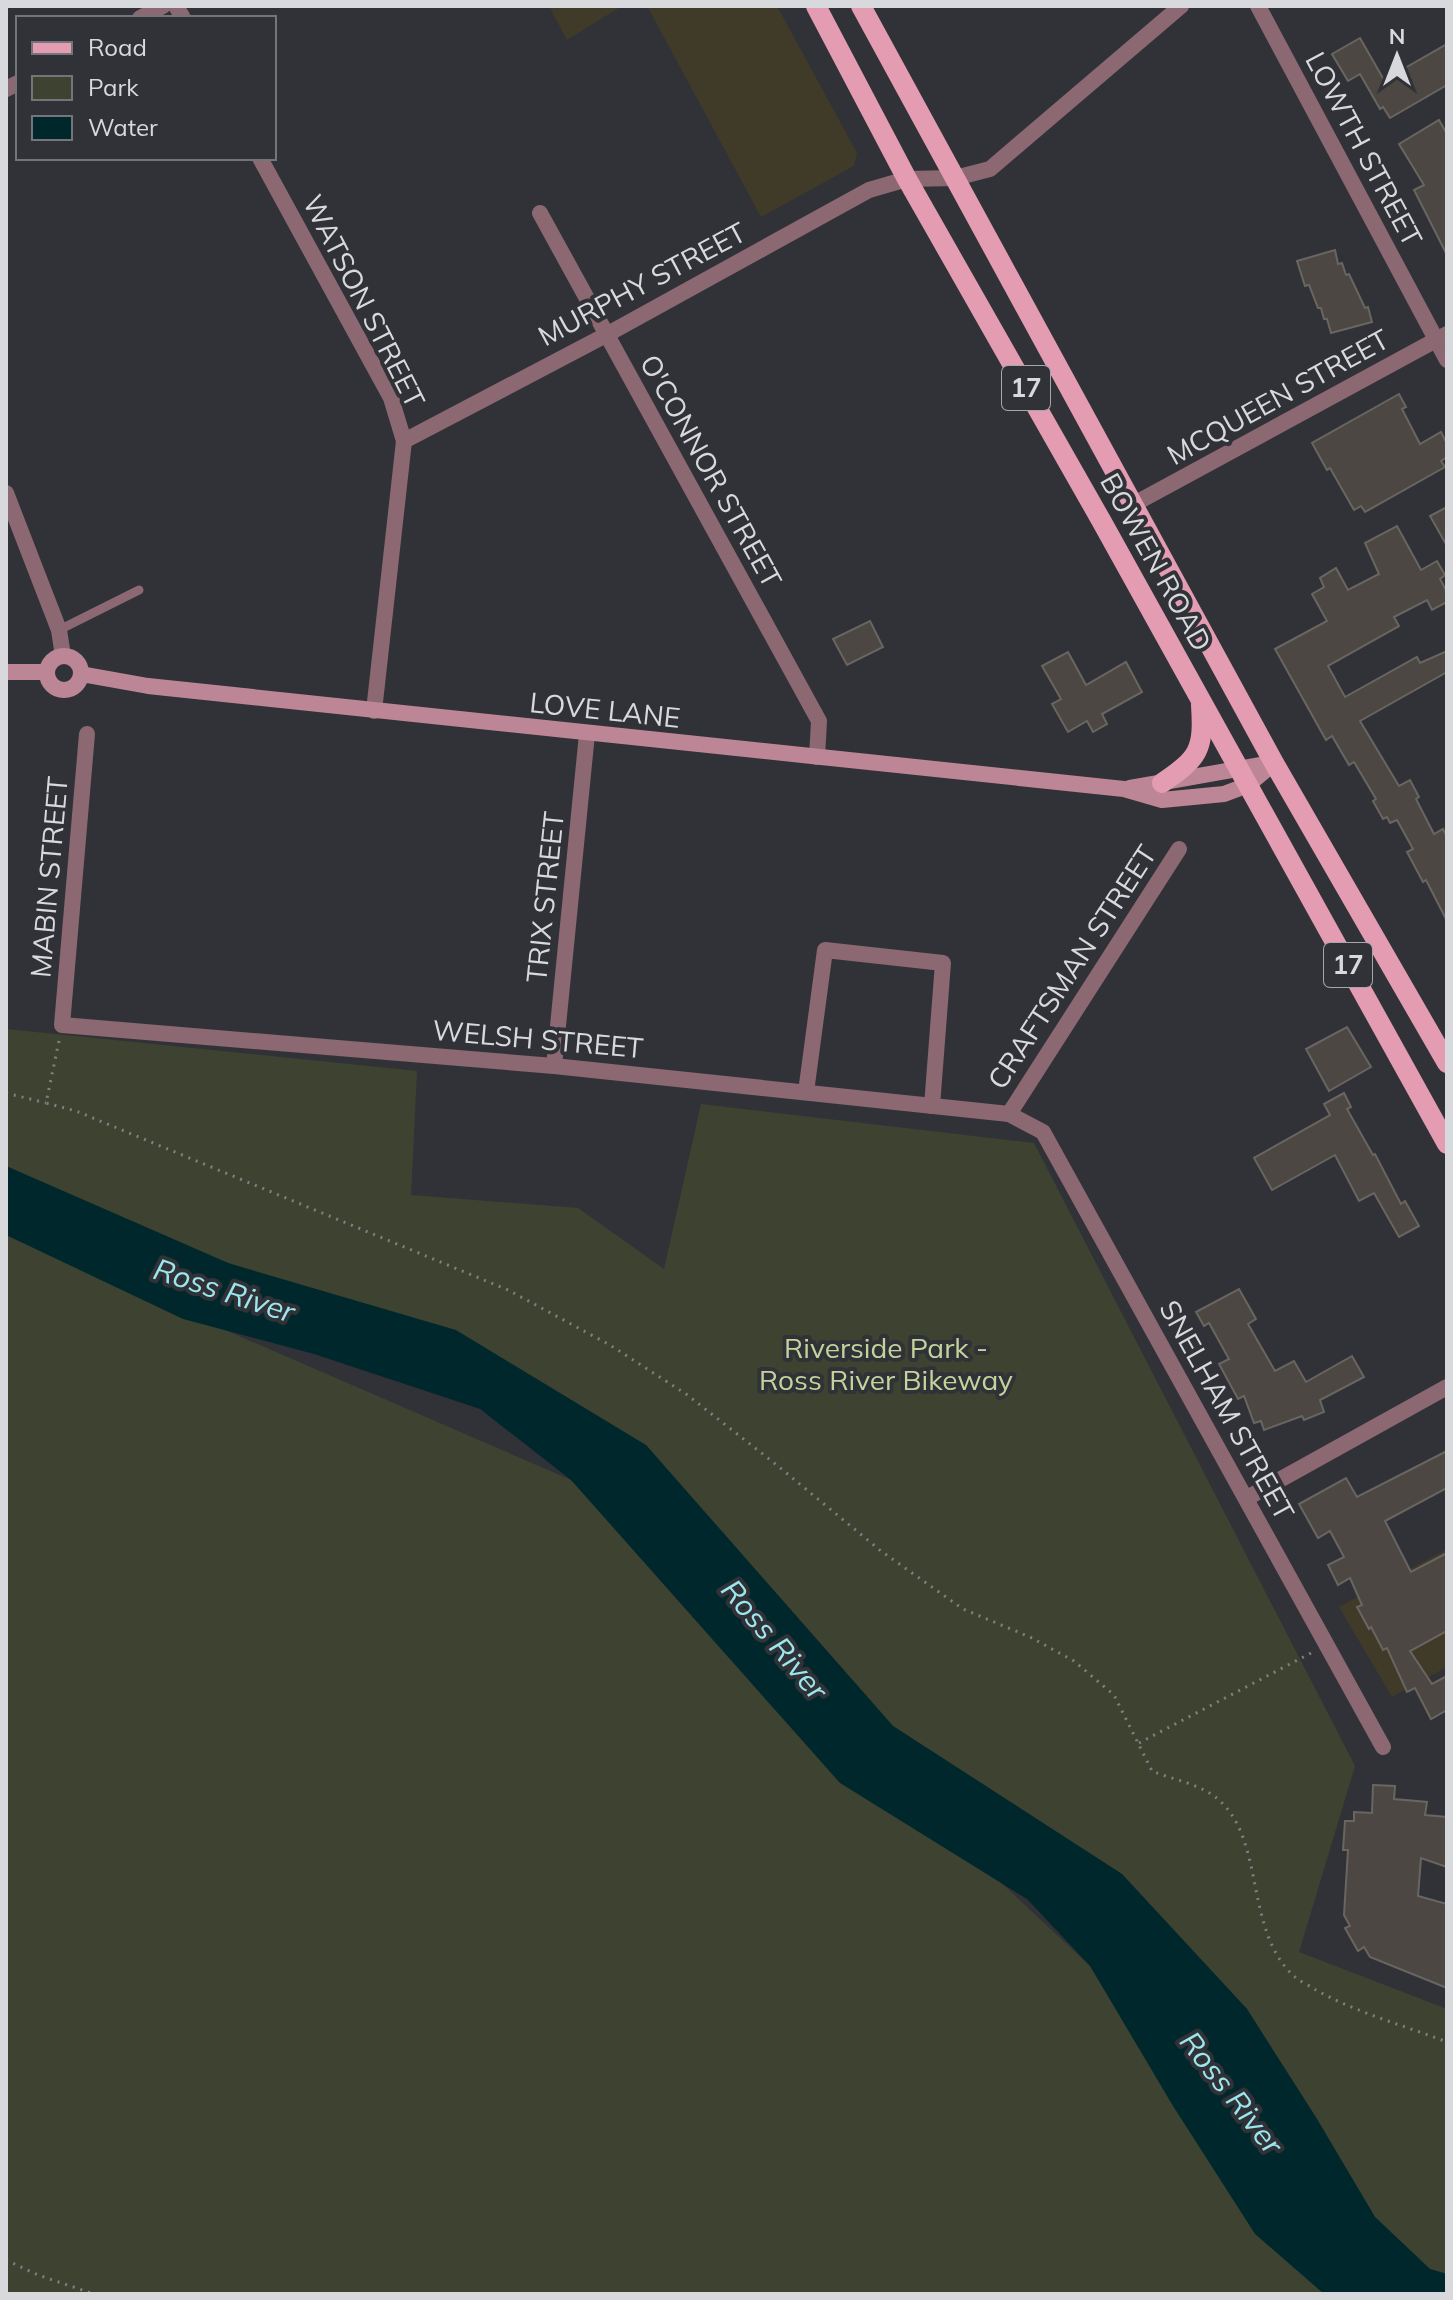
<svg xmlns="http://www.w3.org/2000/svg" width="1453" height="2300" font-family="Mulish,sans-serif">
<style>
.commercial{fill:#403a28}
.green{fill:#3e4331}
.water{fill:#00282c}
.building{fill:#4c4743;stroke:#696561;stroke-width:2}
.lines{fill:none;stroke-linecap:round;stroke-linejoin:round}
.path{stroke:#7f8084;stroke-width:3;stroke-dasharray:2 6;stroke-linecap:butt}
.lane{stroke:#8b6872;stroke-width:9}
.street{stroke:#8b6872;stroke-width:16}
.secondary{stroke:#bd8696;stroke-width:16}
.primary{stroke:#e39cb1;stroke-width:20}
.labels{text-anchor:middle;stroke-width:8;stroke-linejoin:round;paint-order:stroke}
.shield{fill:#313237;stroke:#a6a7aa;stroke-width:2}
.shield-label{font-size:26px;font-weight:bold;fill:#d8d9dc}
.street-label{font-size:28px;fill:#d8d9dc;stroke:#313237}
.park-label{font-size:28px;fill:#c4d39c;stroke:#313237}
.water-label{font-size:30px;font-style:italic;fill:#9ce6ee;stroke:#313237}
</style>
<rect width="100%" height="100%" fill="#313237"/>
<g class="commercial">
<polygon points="549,6 622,6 567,40"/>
<polygon points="647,6 777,6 857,153 854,166 761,217"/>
<polygon points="1447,1549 1447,1667 1392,1697 1339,1607"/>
</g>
<g class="green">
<polygon points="6,1029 417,1071 411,1195 578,1208 664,1269 701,1104 1034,1143 1355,1766 1299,1952 1447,2009 1447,2274 1430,2269 1375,2217 1317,2119 1247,2009 1122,1874 893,1726 646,1445 6,1166"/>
<polygon points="6,1235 571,1480 1090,1966 1344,2294 6,2294"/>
</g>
<polygon class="water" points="6,1166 228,1263 456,1330 646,1445 893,1726 1122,1874 1247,2009 1317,2119 1375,2217 1430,2269 1447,2274 1447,2294 1324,2294 1255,2234 1173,2106 1090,1966 1027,1899 840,1783 571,1480 480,1409 314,1354 183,1319 6,1235"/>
<g class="building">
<polygon points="1360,38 1384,80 1447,44 1447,85 1390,118 1383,107 1380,109 1360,74 1348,81 1332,54"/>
<polygon points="1439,120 1447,134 1447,255 1414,190 1424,185 1399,144"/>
<polygon points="1335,250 1338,264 1342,263 1346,275 1349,274 1365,308 1368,307 1372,322 1331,333 1327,319 1324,319 1321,308 1318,308 1309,285 1305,286 1297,261"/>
<polygon points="1399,394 1406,407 1402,409 1420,444 1441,432 1447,444 1447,457 1441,461 1445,467 1365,512 1361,506 1354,510 1330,468 1327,470 1312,443"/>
<polygon points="1447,507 1447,546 1430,516"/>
<polygon points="1397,526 1421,570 1437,561 1445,575 1440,579 1447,592 1447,602 1432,610 1427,600 1394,617 1399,626 1328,666 1345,697 1417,657 1420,663 1447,651 1447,672 1360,721 1399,786 1410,780 1419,797 1416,799 1434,834 1443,829 1447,837 1447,921 1426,880 1423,882 1407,852 1413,849 1397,820 1390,823 1387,817 1383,819 1373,801 1376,799 1354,762 1349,765 1332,736 1326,740 1275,649 1327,621 1312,594 1324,587 1320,578 1336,568 1348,590 1379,574 1365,543"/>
<polygon points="870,621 883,647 847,665 833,639"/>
<polygon points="1068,652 1086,685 1126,662 1142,692 1102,714 1107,724 1093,732 1087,721 1068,732 1052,704 1061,699 1042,666"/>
<polygon points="1347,1027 1371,1067 1329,1091 1306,1049"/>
<polygon points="1344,1093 1351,1107 1347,1109 1373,1155 1375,1154 1401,1204 1405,1201 1419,1226 1399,1237 1374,1193 1359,1201 1335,1155 1272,1190 1254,1158 1330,1115 1324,1104"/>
<polygon points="1239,1289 1256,1319 1248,1324 1275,1371 1294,1361 1306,1382 1352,1356 1364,1377 1320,1400 1324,1412 1304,1420 1302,1416 1264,1430 1261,1421 1254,1423 1244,1396 1238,1399 1219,1364 1229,1359 1209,1323 1204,1326 1196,1312"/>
<polygon points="1447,1451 1447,1488 1385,1521 1411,1572 1447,1553 1447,1631 1410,1651 1432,1684 1447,1676 1447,1710 1431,1719 1415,1688 1407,1692 1387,1648 1383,1650 1371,1627 1369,1629 1357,1607 1362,1605 1350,1578 1338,1585 1328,1565 1344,1557 1330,1531 1318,1538 1299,1504 1346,1478 1357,1497"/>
<polygon points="1373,1785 1395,1786 1394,1799 1427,1802 1425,1815 1447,1817 1447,1867 1421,1858 1418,1896 1447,1904 1447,1988 1370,1957 1364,1947 1358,1951 1345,1928 1350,1926 1344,1915 1348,1850 1343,1850 1345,1821 1354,1821 1354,1812 1372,1813"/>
</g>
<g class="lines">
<g class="path">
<path d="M59 1041 46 1103 76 1111 508 1290 610 1345 686 1394 773 1462 881 1551 963 1609 1030 1637 1074 1661 1114 1695 1152 1771C1174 1780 1201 1784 1219 1800 1266 1842 1244 1932 1295 1977 1301 1982 1310 1986 1316 1990 1357 2013 1403 2025 1447 2042"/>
<polyline points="6,1093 46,1103"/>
<polyline points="1139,1743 1313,1652"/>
<polyline points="6,2260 38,2275 94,2294"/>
</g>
<polyline class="lane" points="59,630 139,590"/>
<g class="street">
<polyline points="176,6 183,18"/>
<polyline points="1258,6 1447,360"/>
<polyline points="140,18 163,6"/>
<polyline points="6,89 18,83"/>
<polyline points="260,158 391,398 404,441 374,711"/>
<polyline points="540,213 819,721 817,757"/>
<polyline points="404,441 606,335 869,190 907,179 955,178 990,169 1181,6"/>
<polyline points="6,493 59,630 63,656"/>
<polyline points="1134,504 1447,334"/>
<polyline points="87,734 62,1025 554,1066 1009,1114 1043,1132 1383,1747"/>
<polyline points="554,1066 587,734"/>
<polyline points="806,1092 825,950 943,963 932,1106"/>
<polyline points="1009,1114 1179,849"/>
<polyline points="1247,1498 1447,1387"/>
</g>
<g class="secondary">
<circle cx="64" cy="673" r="17"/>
<polyline points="6,672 47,672"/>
<polyline points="81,674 148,686 1124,789 1162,800 1224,794 1248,785 1274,763"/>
<polyline points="1130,788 1272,763"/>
</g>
<g class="primary">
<polyline points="816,6 907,179 1102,522 1447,1144"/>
<polyline points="861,6 1274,763 1447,1063"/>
<path d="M1162 783C1199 758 1204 750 1201 705"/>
</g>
</g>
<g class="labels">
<g class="shield">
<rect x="1002" y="366" width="48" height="44" rx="6"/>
<rect x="1324" y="943" width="48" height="44" rx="6"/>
</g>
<g class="shield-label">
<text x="1026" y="397">17</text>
<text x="1348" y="974">17</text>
</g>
<g class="street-label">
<text transform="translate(1364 149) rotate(62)" y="10">LOWTH STREET</text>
<text transform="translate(642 284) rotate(-28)" y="10">MURPHY STREET</text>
<text transform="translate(364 301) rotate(63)" y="10">WATSON STREET</text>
<text transform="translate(1278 397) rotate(-29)" y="10">MCQUEEN STREET</text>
<text transform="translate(711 471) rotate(61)" y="10">O'CONNOR STREET</text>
<text transform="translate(1156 562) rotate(61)" y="10">BOWEN ROAD</text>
<text transform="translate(605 710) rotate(6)" y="10">LOVE LANE</text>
<text transform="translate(49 877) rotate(-85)" y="10">MABIN STREET</text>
<text transform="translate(545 897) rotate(-84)" y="10">TRIX STREET</text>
<text transform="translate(1072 967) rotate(-57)" y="10">CRAFTSMAN STREET</text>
<text transform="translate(538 1039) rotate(5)" y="10">WELSH STREET</text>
<text transform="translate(1227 1410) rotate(61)" y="10">SNELHAM STREET</text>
</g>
<g class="park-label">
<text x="886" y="1358">Riverside Park -<tspan x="886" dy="32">Ross River Bikeway</tspan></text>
</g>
<g class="water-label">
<text transform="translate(224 1291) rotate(18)" y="10">Ross River</text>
<text transform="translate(774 1640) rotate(50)" y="10">Ross River</text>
<text transform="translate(1231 2093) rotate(52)" y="10">Ross River</text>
</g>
</g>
<rect width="1453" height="2300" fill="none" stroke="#d8d9dc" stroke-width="16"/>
<rect x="16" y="16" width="260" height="144" fill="#313237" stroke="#747579" stroke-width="2"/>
<rect x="32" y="42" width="40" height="12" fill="#e39cb1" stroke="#747579" stroke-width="2"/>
<text x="88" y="56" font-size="24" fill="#d8d9dc">Road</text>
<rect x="32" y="76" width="40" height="24" fill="#3e4331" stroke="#747579" stroke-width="2"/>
<text x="88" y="96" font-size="24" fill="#d8d9dc">Park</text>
<rect x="32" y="116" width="40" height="24" fill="#00282c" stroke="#747579" stroke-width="2"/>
<text x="88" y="136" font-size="24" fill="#d8d9dc">Water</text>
<g transform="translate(1397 56)" stroke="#313237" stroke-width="6" paint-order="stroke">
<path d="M0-6L14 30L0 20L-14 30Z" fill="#d8d9dc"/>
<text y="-12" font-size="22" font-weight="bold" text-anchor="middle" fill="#d8d9dc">N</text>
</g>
</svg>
